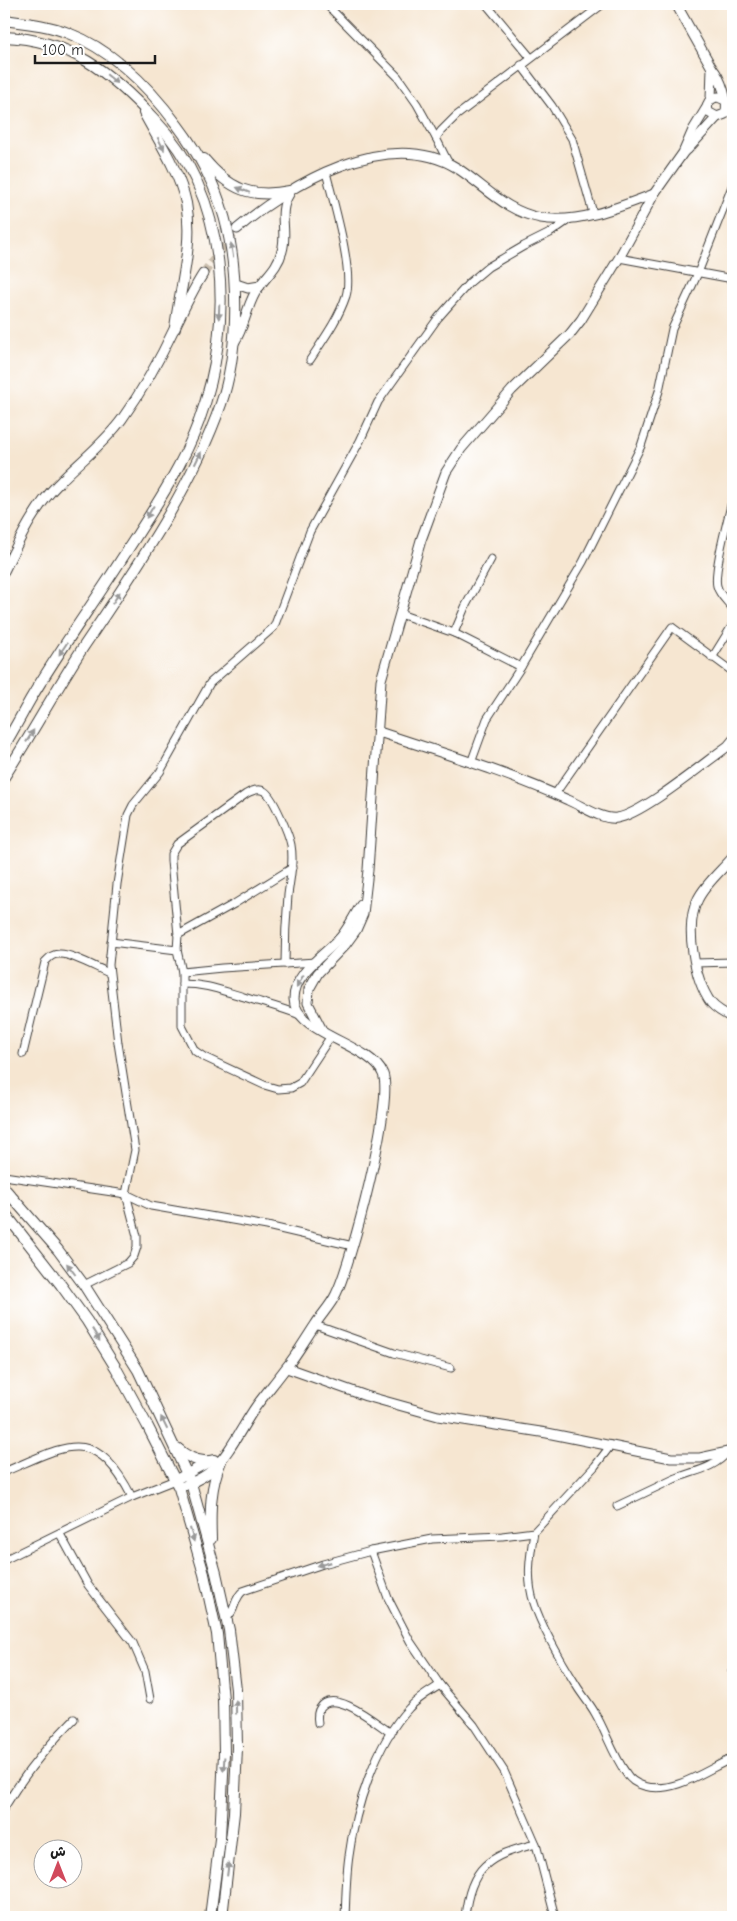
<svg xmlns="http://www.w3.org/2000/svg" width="737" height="1921" font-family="'Comic Neue','Playpen Sans Arabic',sans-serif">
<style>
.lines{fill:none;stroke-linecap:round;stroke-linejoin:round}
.tertiary-tunnel{stroke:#cabead;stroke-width:9;stroke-dasharray:9 4.5;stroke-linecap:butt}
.minor-casing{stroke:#3d3a37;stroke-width:9}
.tertiary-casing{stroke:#3d3a37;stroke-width:11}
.secondary-casing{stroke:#3d3a37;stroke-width:12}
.minor{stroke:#fff;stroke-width:7}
.tertiary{stroke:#fff;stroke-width:9}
.secondary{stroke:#fff;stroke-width:10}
.oneway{fill:#999}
</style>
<rect width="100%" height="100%" fill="#fff"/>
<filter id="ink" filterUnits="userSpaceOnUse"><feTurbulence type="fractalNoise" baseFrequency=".02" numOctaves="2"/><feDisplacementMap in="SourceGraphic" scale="10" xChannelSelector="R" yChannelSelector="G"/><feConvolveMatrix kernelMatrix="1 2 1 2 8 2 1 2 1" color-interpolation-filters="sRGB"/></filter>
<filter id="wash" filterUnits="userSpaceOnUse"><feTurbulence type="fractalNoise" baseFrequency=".0096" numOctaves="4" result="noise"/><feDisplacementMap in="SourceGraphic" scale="20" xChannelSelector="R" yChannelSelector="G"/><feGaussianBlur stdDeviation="1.12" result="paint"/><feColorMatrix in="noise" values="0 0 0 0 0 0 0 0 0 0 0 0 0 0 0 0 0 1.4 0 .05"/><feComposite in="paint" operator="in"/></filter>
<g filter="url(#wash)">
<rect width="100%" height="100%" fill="#f6e6d1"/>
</g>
<g filter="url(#ink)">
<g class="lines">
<polyline class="tertiary-tunnel" points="203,274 237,229"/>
<defs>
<g id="minor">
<polyline points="326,4 398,77 417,104 436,138"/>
<polyline points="486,4 531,58"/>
<polyline points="521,65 552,106 572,139 593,213"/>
<polyline points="449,164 436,138 441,131 456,116 603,4"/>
<polyline points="619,258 733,279"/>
<path d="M310 360C323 340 338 320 346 296 354 270 333 201 326 172"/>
<path d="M733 497C729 515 713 571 717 586 719 595 728 602 733 609"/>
<polyline points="400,614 454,633 521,667"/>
<polyline points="454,633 465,607 491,559"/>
<polyline points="712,658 733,624"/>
<polyline points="471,763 487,719 521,667 583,562 641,446 659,391 672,329 698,273 733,184"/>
<polyline points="555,794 672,627 733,672"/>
<polyline points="178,935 234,904 292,868"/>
<polyline points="111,942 177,950 182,972 182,1026 195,1051 204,1057 264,1085 278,1089 291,1088 300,1083 331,1036"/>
<path d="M177 950 178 935 171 861V854L177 844 246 794C251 791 258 788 264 791 273 795 289 835 291 845 294 862 290 879 288 895 286 918 285 941 285 964"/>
<polyline points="695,963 733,962"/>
<polyline points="182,972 222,968 316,962"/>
<path d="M182 984C207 984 220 990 244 997 263 1003 282 1008 300 1015"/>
<path d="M23 1054 45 962C49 958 52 954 59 954 71 953 97 968 109 973"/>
<polyline points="4,1176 126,1194 151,1206 267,1226 353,1246"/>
<polyline points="84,1285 128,1263 134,1256 137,1247 137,1236 126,1194 135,1150 118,1043 109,965 117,884 128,815 133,805 160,772 210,683 274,627 310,531 360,441 378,402 438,318 469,283 488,267 524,246 550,233 570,219"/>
<polyline points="315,1325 394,1353 451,1368"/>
<path d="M4 1472C66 1446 94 1423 132 1497"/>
<path d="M617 1506C636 1497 655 1488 674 1479 693 1471 714 1469 728 1452"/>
<path d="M534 1532C530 1556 526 1579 534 1603 542 1629 563 1664 578 1688 583 1696 590 1704 595 1713 606 1732 613 1755 626 1773 630 1780 637 1784 644 1786 674 1795 707 1769 733 1758"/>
<polyline points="60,1534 88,1585 133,1643 145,1671 150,1699"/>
<polyline points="371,1551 388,1598 410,1641 440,1685 474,1725 504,1771 536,1844 555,1917"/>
<polyline points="4,1560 132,1497 175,1480"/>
<path d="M226 1618C236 1612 233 1599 243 1591L323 1564 371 1551 432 1539 502 1536 534 1532 595 1466 611 1445"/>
<polyline points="732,1671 733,1673"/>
<path d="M318 1723C317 1717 317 1712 320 1708 334 1687 377 1724 391 1733"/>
<path d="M4 1808C23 1776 47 1746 74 1719"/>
<path d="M345 1917C346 1897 346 1876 349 1856 355 1808 376 1743 409 1708 418 1698 429 1692 440 1685"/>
<path d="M465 1917C470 1867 489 1855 536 1844"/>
</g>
<g id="tertiary">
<path d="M676 4 712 68C720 77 730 103 725 114L717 117 708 112C706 104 709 98 718 97L725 100"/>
<polyline points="711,99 712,68"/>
<polyline points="687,150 717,117"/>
<path d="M237 229C289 184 388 126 457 168 485 186 506 212 541 218 578 224 620 207 654 194"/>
<polyline points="236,284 248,288 260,286"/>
<path d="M234 343C244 328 246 309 255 293 264 277 277 270 282 251 288 231 277 213 289 194"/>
<path d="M4 571C19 541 34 508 58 484 79 462 104 444 122 419 142 391 160 359 175 327 184 309 192 291 203 274"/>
<path d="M379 732C442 753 507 772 568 800 582 806 602 820 617 818 643 814 704 763 728 746L733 740"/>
<path d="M733 857C722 870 706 883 698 899 684 925 694 979 711 1003 717 1010 725 1014 733 1018"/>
<polyline points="322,1030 308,1003 309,989 318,973 345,945 356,930 363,914 368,870 381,680 421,540 446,472 461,449 512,390 570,334 581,320 619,258 654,194 683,153 693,130 707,107"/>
<polyline points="287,1368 366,1396 438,1416 547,1433 671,1458 700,1458 728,1452 733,1449"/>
<polyline points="175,1480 211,1461"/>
<path d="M179 1488C190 1483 203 1479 212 1470 231 1452 242 1426 257 1405 266 1393 276 1381 285 1369 296 1356 305 1340 315 1325 321 1315 331 1305 336 1294 351 1264 394 1102 383 1074 371 1044 295 1034 294 999 294 972 325 955 341 937 349 927 354 916 361 905"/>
</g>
<g id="secondary">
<path d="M4 20C26 23 48 25 68 33 113 50 150 88 178 126 224 187 237 245 235 320 234 348 230 378 221 404 191 490 133 573 82 649 55 691 31 735 4 777"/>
<path d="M4 37C70 39 111 73 154 119 230 198 235 323 199 421 181 470 149 516 121 560 91 607 58 652 30 700 21 716 13 731 4 746"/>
<path d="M144 113C159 141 179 171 186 203 194 244 180 287 175 328"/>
<path d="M204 159C229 189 251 199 290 191"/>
<polyline points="4,1188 58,1250 84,1285 138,1370 191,1483 216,1573 229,1630 236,1690 237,1748 234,1813 222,1917"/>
<polyline points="4,1212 61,1285 87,1321 116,1368 147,1425 179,1488 204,1574 217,1634 223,1699 224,1753 220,1839 210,1917"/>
<path d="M177 1448C188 1458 200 1464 214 1460"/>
<path d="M211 1539C210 1511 210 1487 221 1461"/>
</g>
</defs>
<use href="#minor" class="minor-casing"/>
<use href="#tertiary" class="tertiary-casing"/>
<use href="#secondary" class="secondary-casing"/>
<use href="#minor" class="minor"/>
<use href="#tertiary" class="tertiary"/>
<use href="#secondary" class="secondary"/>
</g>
<defs><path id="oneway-solid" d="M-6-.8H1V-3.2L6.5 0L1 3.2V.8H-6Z" transform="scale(1.25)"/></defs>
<g class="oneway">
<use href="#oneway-solid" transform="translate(112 79) rotate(40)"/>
<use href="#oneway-solid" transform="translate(161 144) rotate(63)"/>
<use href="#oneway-solid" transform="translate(243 190) rotate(-158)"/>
<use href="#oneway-solid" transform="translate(232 250) rotate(-99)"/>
<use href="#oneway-solid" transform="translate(219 312) rotate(92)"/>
<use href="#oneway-solid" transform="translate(198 458) rotate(-64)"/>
<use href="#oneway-solid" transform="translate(150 512) rotate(121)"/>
<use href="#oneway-solid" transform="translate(116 598) rotate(-57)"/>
<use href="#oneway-solid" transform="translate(63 649) rotate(123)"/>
<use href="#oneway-solid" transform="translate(30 736) rotate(-58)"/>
<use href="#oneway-solid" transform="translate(300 981) rotate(120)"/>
<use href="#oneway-solid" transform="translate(71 1269) rotate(-127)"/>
<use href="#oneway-solid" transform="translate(96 1335) rotate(58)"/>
<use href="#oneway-solid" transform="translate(164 1423) rotate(-116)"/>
<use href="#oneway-solid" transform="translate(192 1535) rotate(74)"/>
<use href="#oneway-solid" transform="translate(324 1564) rotate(164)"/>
<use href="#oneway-solid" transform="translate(236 1707) rotate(-91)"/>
<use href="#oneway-solid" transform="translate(224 1764) rotate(93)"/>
<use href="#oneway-solid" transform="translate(228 1869) rotate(-83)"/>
</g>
</g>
<rect width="737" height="1921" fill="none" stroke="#fff" stroke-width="20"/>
<g transform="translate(58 1864)"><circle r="24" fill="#ffffff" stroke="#a4a4a4"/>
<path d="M0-4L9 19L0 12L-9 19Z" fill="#d1495b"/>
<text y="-8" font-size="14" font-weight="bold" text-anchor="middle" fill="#1c1c1c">ش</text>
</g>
<path d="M35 55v8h120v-8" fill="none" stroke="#1c1c1c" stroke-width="2.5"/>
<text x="42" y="55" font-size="15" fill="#1c1c1c" stroke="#ffffff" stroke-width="4" paint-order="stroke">100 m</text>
</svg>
